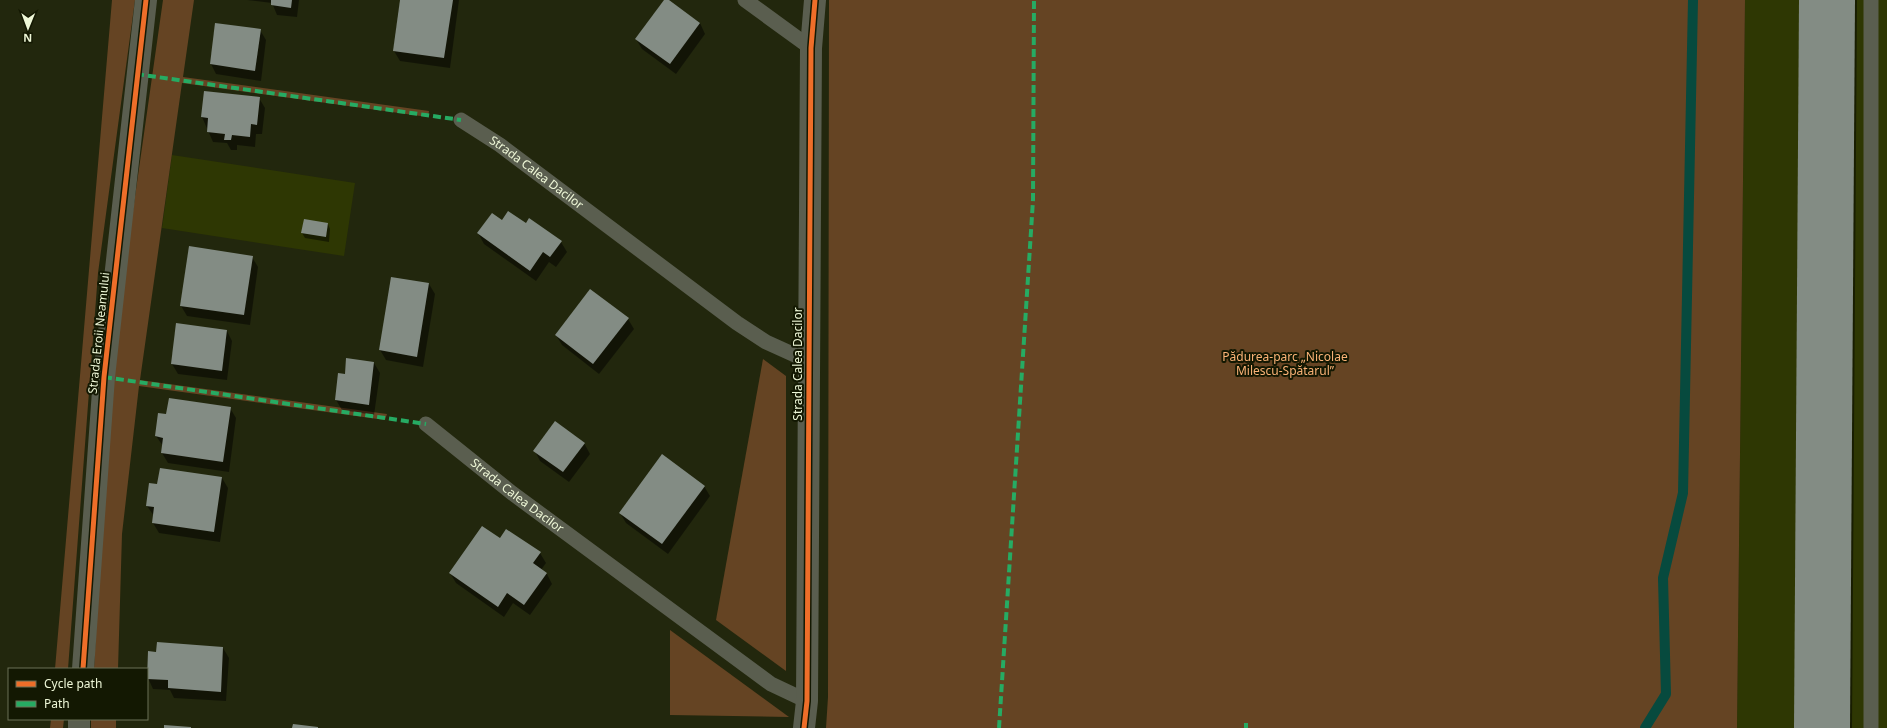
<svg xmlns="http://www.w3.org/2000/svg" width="1887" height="728" font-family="'Noto Sans',sans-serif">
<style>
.built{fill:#2e3703}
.green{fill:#654423}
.shadow{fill:#0007}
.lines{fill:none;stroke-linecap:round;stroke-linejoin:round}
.stream{stroke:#074a3e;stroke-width:10}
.building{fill:#838c84}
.service{stroke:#5a5e4f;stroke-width:15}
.minor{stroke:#5a5e4f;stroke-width:22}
.quiet{stroke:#26ab63;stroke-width:4;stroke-dasharray:8 4;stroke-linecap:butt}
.cycleway-casing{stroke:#131802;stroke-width:8}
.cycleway{stroke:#ee6e29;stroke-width:5}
.labels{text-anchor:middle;stroke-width:4;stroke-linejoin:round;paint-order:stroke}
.street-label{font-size:12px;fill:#eef7d7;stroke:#131802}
.park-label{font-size:12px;fill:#fbb377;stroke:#131802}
</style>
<rect width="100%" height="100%" fill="#22270d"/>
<g class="built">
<polygon points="1745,0 1887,0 1887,728 1737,728"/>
<polygon points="172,155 355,183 344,256 162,228"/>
</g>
<g class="green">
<polygon points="112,0 135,0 98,273 68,669 55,669"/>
<polygon points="163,0 194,0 183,77 429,111 428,117 182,83 140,380 387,414 385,420 139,386 122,534 118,669 94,669 105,462 123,281"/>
<polygon points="829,0 1745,0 1737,728 826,728 828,697"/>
<polygon points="763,359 786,376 786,671 716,620"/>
<polygon points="670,630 789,717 670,715"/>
<polygon points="51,719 64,719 63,728 50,728"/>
<rect x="91" y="719" width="25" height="9"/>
</g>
<g class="shadow">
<polygon points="247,0 299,0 297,17 277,15 272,3"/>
<polygon points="401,0 459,0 450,68 400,61 394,51"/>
<polygon points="665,0 700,23 705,34 676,74 642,49 636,39"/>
<polygon points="1800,0 1857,0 1852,728 1795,728"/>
<polygon points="216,24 260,30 266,40 261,81 216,74 211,64"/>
<polygon points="259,98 265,108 262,134 256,134 255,147 237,145 237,150 231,150 227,143 213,142 202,117"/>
<polygon points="305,220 328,224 330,229 329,242 305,238 302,233"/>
<polygon points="526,224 561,242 567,252 556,267 549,262 536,281 484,244 478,233"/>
<polygon points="252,257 258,267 250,325 187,316 181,306"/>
<polygon points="392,278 429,284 435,294 423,367 386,360 380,350"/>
<polygon points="628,319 634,329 599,374 562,345 556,335"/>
<polygon points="227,331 232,341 227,380 178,374 172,364"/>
<polygon points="374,363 380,373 374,415 342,410 336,400 339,374 345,375"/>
<polygon points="230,408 236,418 229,472 168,463 162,453 163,446 156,436 167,415"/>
<polygon points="584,443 590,454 569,482 540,461 535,451"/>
<polygon points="222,478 228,488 220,542 159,533 153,523 154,516 147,506 158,485"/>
<polygon points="704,486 710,496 668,554 626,523 620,513"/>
<polygon points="500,540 540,553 546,563 541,570 547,574 552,584 530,615 513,603 504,617 456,583 450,573"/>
<polygon points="223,648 229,658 226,701 174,698 170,690 153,689 148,678 157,653"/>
</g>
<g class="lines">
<polyline class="stream" points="1645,728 1666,694 1663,578 1683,493 1693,0"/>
</g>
<g class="building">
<polygon points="271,0 292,0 291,8 271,5"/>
<polygon points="400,0 453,0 444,58 393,51"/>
<polygon points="664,0 669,0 700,23 670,64 635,39"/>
<polygon points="1799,0 1855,0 1850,728 1794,728"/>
<polygon points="215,23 261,29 255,71 210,64"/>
<polygon points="204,91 260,97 257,125 251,124 250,137 232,135 231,140 224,140 225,134 207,132 208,118 201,117"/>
<polygon points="508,211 526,223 529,218 562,241 550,257 543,252 530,271 477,233 492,213 502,220"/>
<polygon points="304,219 328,223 326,237 301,233"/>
<polygon points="189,246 253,256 244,315 180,306"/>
<polygon points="391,277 429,283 417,357 379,350"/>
<polygon points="590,289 629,318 593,364 555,335"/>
<polygon points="176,323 227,330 222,371 171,364"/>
<polygon points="346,358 374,362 369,405 335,400 338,373 345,374"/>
<polygon points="169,398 231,407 223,462 161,453 163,438 155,436 158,413 166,414"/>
<polygon points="555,421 585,443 563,472 533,451"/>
<polygon points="662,454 705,486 662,544 619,513"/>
<polygon points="160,468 222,477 214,532 152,523 154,507 146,506 149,483 157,484"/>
<polygon points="482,526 500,538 506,529 541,552 533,563 547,573 524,605 507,593 498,607 449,573"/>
<polygon points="157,642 223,647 221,692 168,688 168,680 147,679 148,651 156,652"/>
<polygon points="293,724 318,727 318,728 292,728"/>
<polygon points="164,725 191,727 191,728 164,728"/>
</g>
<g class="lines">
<g class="service">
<polyline points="745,0 811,48"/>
<path id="s1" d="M461 120 500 145 737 323 766 342 808 361"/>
<path id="s2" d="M426 424 512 493 771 684 807 701"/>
<polyline points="1871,728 1871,0"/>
</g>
<g class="minor">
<polyline points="83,669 104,377 146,0"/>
<polyline points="79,728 79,719"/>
<polyline points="804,728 807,701 811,48 815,0"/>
</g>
<g class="quiet">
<polyline points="136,74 461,120"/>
<polyline points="104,377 426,424"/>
<polyline points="999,728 1033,200 1034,0"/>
<polyline points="1246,728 1246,723"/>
</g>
<defs>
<g id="cycleway">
<polyline points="83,669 104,377 146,0"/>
<polyline points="804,728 807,701 811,48 815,0"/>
</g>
</defs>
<use href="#cycleway" class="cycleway-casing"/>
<use href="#cycleway" class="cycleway"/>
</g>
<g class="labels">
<g class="street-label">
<text dy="4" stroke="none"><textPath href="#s1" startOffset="92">Strada Calea Dacilor</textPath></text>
<text transform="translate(99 333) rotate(-84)" y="4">Strada Eroii Neamului</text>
<text transform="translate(798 364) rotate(-90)" y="4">Strada Calea Dacilor</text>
<text dy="4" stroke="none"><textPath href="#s2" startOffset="116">Strada Calea Dacilor</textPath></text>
</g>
<g class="park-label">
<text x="1285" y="361">Pădurea-parc „Nicolae<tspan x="1285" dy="14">Milescu-Spătarul”</tspan></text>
</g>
</g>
<rect x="8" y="668" width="140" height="52" fill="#131802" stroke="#6b7157"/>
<rect x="16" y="681" width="20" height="6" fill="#ee6e29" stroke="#6b7157"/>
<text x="44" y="688" font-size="12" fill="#eef7d7">Cycle path</text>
<rect x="16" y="701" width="20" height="6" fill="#26ab63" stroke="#6b7157"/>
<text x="44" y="708" font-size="12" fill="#eef7d7">Path</text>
<g transform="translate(28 28) rotate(181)" stroke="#131802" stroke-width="3" paint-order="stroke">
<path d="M0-3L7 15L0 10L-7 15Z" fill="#eef7d7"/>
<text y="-6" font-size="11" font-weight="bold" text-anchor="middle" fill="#eef7d7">N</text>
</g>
</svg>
